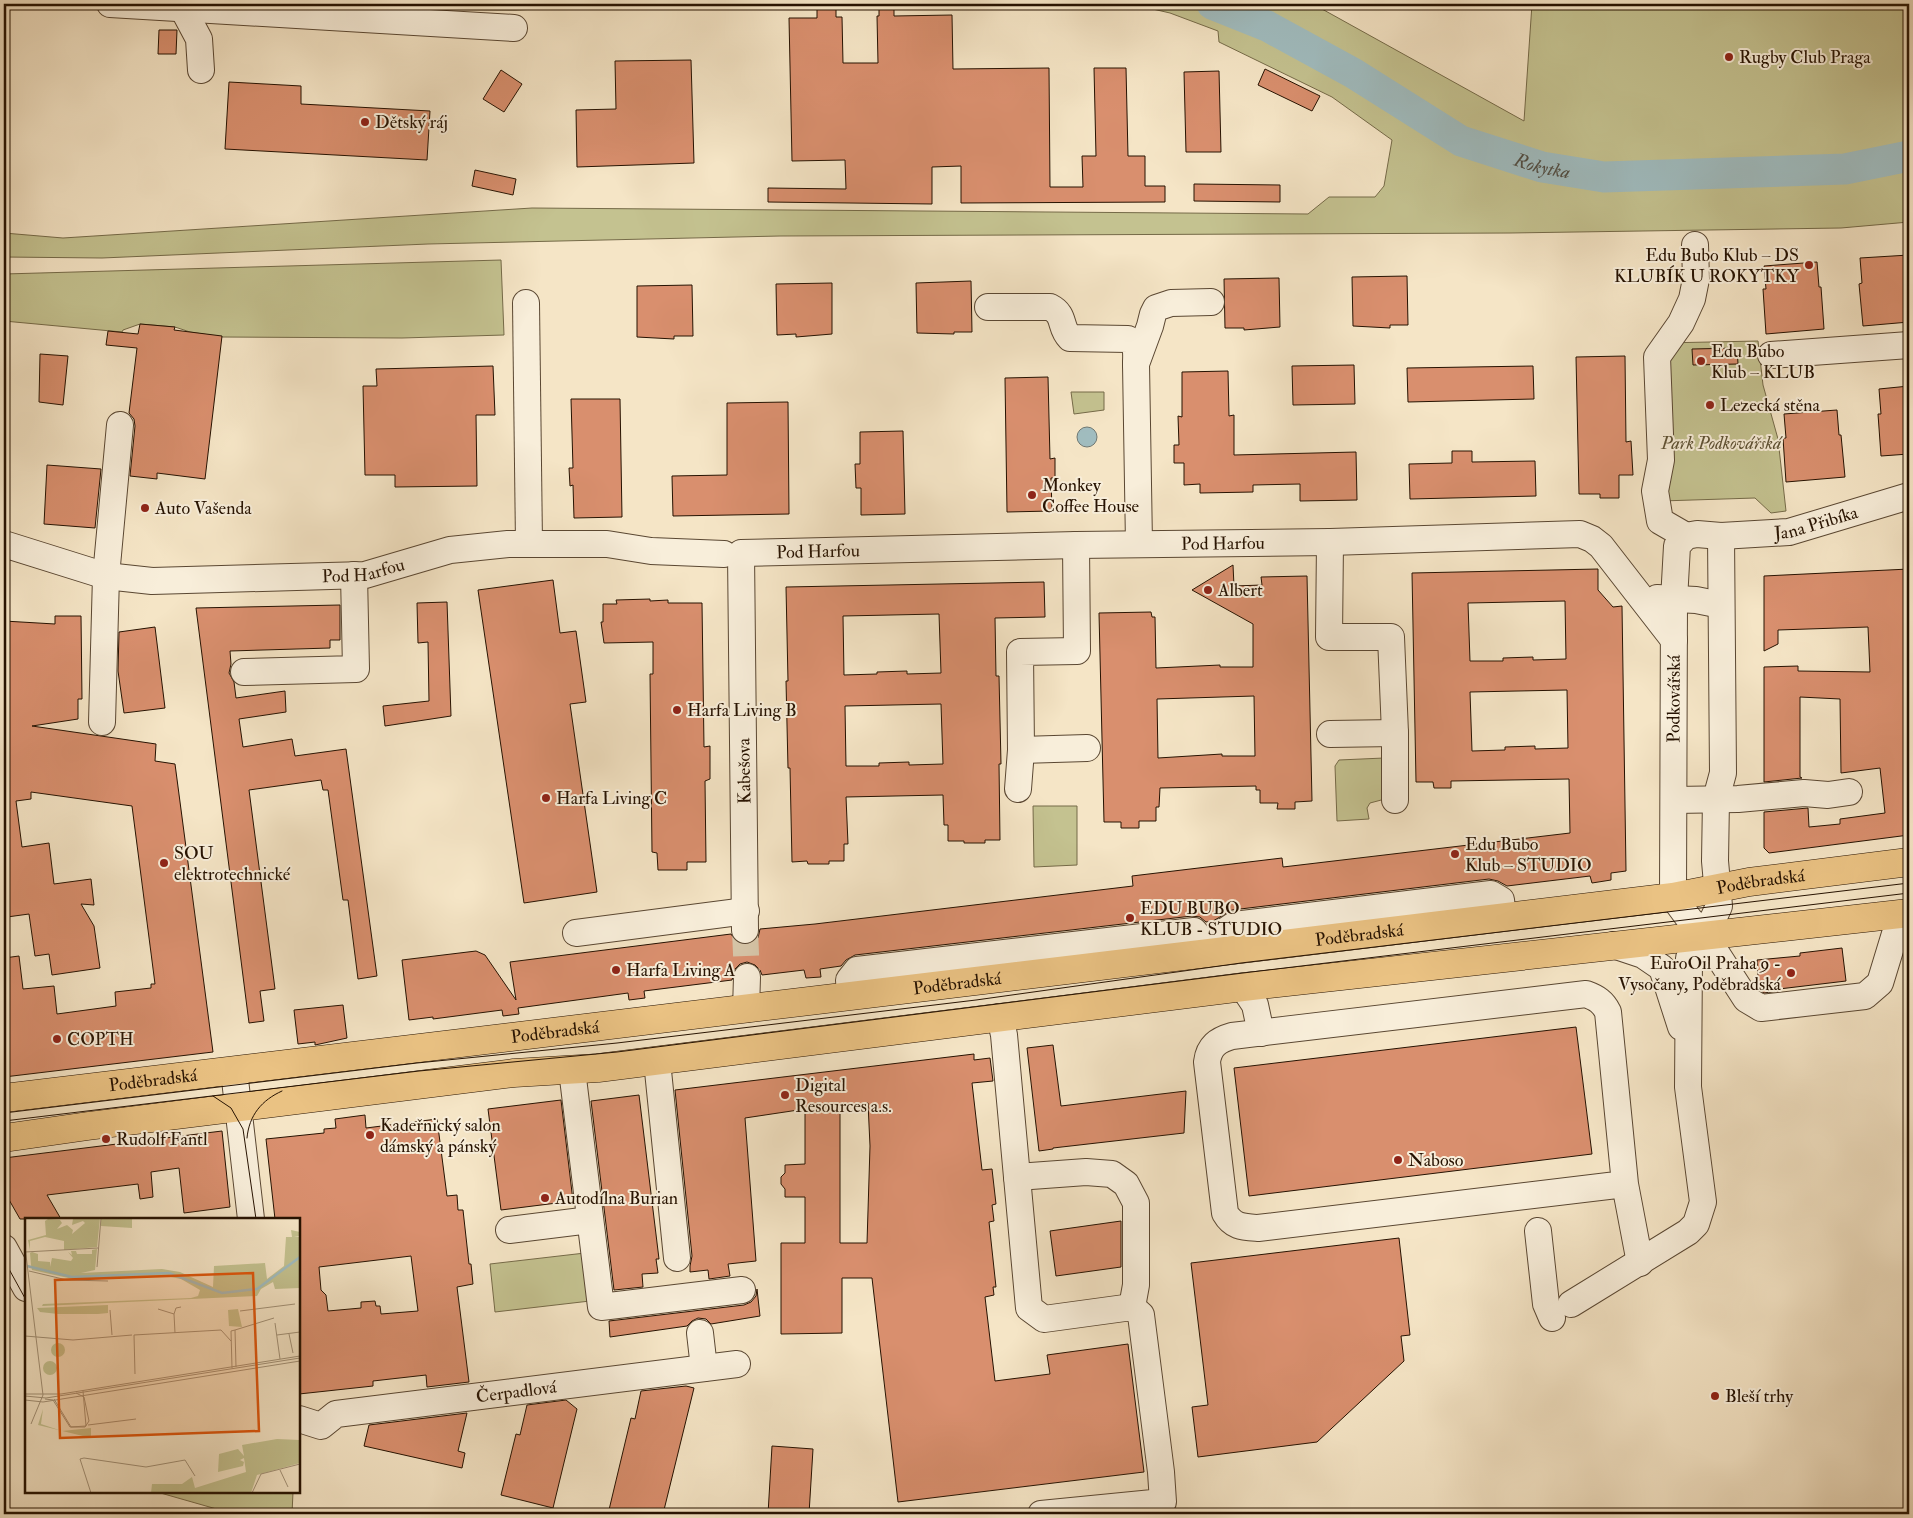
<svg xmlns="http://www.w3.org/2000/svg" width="1913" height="1518" font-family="'IM FELL Double Pica',serif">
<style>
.green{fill:#c4c290;stroke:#756a48}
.water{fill:#a0bcbf;stroke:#6f7873}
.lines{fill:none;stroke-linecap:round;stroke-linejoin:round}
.river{stroke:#a0bcbf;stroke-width:31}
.building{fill:#d98f6e;stroke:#261201;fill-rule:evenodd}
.minor-tunnel{stroke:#d6c5a8;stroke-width:26;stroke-dasharray:26 13;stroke-linecap:butt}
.minor-casing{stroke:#5a4732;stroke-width:28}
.major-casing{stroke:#261201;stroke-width:29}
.minor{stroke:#f8eeda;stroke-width:26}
.major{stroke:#eac283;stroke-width:28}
.tram{stroke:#261201;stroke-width:1}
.poi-dot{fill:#8f2418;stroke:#f8eeda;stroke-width:2}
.labels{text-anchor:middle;stroke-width:4;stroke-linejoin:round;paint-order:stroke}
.poi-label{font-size:18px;fill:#261201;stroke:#f8eeda;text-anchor:start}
.park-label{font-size:18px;font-style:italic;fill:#5d5033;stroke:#f8eeda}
.street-label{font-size:18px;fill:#261201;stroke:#f8eeda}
.water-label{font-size:19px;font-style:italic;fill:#514e44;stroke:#f8eeda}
.inset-river{fill:none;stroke:#a0bcbf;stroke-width:2.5}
.inset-road{fill:none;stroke:#a29177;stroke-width:1}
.view{fill:#de550b;fill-opacity:0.15;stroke:#de550b;stroke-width:2.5}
.inset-edge{fill:none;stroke:#261201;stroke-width:2.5}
</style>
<rect width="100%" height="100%" fill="#f5e5c6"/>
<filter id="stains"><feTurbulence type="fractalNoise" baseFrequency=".004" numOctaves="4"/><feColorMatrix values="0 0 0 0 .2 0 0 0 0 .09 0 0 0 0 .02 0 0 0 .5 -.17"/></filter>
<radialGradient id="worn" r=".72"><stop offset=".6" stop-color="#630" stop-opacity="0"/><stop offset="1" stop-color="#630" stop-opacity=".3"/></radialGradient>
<g class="green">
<polygon points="290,4 662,4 515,10 390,9"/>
<polygon points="1131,4 1313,4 1524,121 1532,4 1909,4 1909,222 1841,228 1510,233 780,236 428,244 102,258 4,257 4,233 63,238 532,208 1308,214 1329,197 1375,197 1384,186 1392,140 1332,97 1219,42 1218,31 1170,13"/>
<polygon points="501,260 504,335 402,338 222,337 190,332 175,327 140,324 123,330 122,332 4,321 4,274"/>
<polygon points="1758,341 1763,385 1778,439 1786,511 1771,513 1755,498 1661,501 1662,343"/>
<polygon points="1071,392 1104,392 1104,410 1074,414"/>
<polygon points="1384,758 1385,799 1370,803 1367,808 1369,819 1337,821 1335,766 1339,760"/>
<polygon points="1033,806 1077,806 1077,865 1034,867"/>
<polygon points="585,1253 590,1301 495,1312 490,1264"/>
<polygon points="157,1492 293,1492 292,1514 234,1514"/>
</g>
<circle class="water" cx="1087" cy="437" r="10"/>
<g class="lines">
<path class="river" id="s1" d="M1212 4 1267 26 1353 73 1461 141 1542 167 1604 177 1845 169 1909 156"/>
</g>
<g class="building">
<polygon points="817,4 836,4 836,17 842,17 843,63 878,63 877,16 879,16 879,4 894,4 894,16 952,15 953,69 1049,68 1050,187 1083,187 1082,156 1096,156 1094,68 1126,68 1128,156 1145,156 1145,186 1165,186 1165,202 961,203 961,166 932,167 932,204 768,202 768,188 846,189 845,160 792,161 789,18 817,18"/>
<polygon points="159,30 177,30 176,54 158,54"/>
<polygon points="691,60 694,163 577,167 576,110 616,109 615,61"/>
<polygon points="1265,69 1320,96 1312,111 1258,85"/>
<polygon points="501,70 522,84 504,112 483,99"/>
<polygon points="1219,71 1221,152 1186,152 1184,72"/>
<polygon points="229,82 301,86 301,104 430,111 427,160 225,149"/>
<polygon points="475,170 516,179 513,195 472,186"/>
<polygon points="1194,184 1280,185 1280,202 1194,201"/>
<polygon points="1909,255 1909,322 1863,326 1859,284 1862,283 1860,258"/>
<polygon points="1817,262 1819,287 1821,287 1824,329 1766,334 1763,289 1766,289 1764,266"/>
<polygon points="1407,276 1408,325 1390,325 1390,328 1353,326 1352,277"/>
<polygon points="1279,278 1280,327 1244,330 1244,328 1225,328 1224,279"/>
<polygon points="971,281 972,332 954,332 954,334 917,333 916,283"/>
<polygon points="832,283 832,334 796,337 796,334 777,335 776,284"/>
<polygon points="692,285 693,336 674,336 674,339 637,337 637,286"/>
<polygon points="140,324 175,327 174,330 222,336 205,479 157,473 157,479 130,476 135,426 134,419 129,413 137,348 106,345 108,331 138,334"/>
<polygon points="1737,348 1738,364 1693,365 1692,349"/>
<polygon points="40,354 68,356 63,405 39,402"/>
<polygon points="1625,356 1626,442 1631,441 1633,475 1619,475 1619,498 1600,498 1600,494 1579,494 1576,357"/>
<polygon points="1354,365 1355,404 1293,405 1292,366"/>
<polygon points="493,366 495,415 476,415 477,486 395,487 395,475 365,475 363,386 377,386 376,369"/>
<polygon points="1533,366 1534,399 1408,402 1407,368"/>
<polygon points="1228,371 1229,416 1234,415 1234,455 1356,452 1357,500 1300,501 1300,484 1253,485 1253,492 1200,493 1200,484 1184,485 1184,463 1174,463 1174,445 1179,445 1178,416 1182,417 1182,372"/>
<polygon points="1048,377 1050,459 1055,458 1055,478 1051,478 1052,511 1007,512 1005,378"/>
<polygon points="1909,386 1909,454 1881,456 1878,414 1881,414 1879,389"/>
<polygon points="571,399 620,399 622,517 574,518 573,485 570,486 569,468 573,468"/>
<polygon points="788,402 789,514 673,516 672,476 727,475 727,403"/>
<polygon points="1837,410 1839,435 1841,435 1845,477 1786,482 1783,438 1786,438 1784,414"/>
<polygon points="903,431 905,514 861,515 861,488 856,488 855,464 860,464 860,432"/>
<polygon points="1452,451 1472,451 1472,462 1535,461 1536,496 1410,499 1409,464 1452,463"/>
<polygon points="47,465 101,469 95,528 44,524"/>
<path d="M1233 565 1234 586 1262 585 1261 577 1307 576 1312 801 1295 802V809H1277L1278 803H1260V790H1256V786L1160 788 1159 807H1156V821H1139V828H1121V822H1104L1099 613 1151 612 1152 617H1155L1156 668 1220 665V667H1253V624L1192 590ZM1254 696 1255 756H1222V754L1158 758 1157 699Z"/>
<path d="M1598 569V590L1613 607 1622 606 1626 871 1611 873V880L1592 883 1590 876 1507 886 1498 881 1489 879 1232 910 1213 921 1206 922 1200 917 1192 916 855 955 846 960 841 966 820 969 821 977 806 978 804 970 762 975 760 970 755 965 747 962 740 964 735 969 732 980 644 991 645 998 629 1000 628 993 518 1008 519 1014 503 1016 502 1010 433 1019V1017L409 1020 402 960 476 951 485 955 516 1000 510 962 731 934 737 943 746 945 753 943 758 938 760 929 815 924 1133 886 1132 876 1282 858 1283 867 1570 833 1569 779 1451 781V788H1434L1433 782H1416L1412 573ZM1565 601 1566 659 1533 660V657L1503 658V661H1470L1468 603ZM1567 690 1568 748 1535 749V746L1505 747V750L1472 751 1470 692Z"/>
<polygon points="1909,569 1909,835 1769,853 1764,848 1764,812 1808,808 1809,827 1840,824 1840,819 1885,813 1880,768 1841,773 1840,699 1800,697 1800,777 1802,778 1764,782 1764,667 1798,666 1798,671 1870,672 1868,627 1778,630 1778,644 1764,651 1764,576"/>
<polygon points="553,580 560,633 576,631 586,702 570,704 597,892 524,903 478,590"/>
<path d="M1044 582 1045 617 995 618 996 676H999L1001 764H999L1000 840H985V843H964V841H948V825H944L943 795 846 797 848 844H844V861H829V864H808L807 861 792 862 790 768H788L786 681H788L786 587ZM939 614 941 673 907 674V671L877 672V674L844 675 843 616ZM941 704 943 764 909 765V762L879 763V766H846L845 706Z"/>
<polygon points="650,599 650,601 668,600 668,603 702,603 704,747 710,746 710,779 705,781 706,862 687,862 687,870 658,870 657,853 652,852 650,674 653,674 653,642 604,643 601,622 603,622 603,604 617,604 616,600"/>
<polygon points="447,602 451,716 385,726 383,706 429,701 428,642 418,643 417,603"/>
<polygon points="340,605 340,640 330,640 330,648 230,651 231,664 229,673 234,682 236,698 285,691 286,712 239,719 243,747 292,739 295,756 346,749 377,976 358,979 348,900 343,900 328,790 323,790 321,780 249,790 275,989 260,991 264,1021 249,1023 196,608"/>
<polygon points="55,616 81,616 82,699 78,699 78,719 32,726 156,744 155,761 175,764 213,1052 4,1077 4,958 19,956 23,989 54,986 57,1014 116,1006 115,992 151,988 151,984 155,984 132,806 31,792 31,799 16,801 22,847 49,843 54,884 91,879 94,905 81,904 94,926 100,968 52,975 49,954 35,956 29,914 7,917 4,892 4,621 55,624"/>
<polygon points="155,627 165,708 124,713 118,671 119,632"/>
<polygon points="1842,948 1846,981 1779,989 1779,991 1764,993 1759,990 1757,960 1800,956 1800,953"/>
<polygon points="343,1005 347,1038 315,1045 315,1042 298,1044 294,1010"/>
<polygon points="1576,1027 1592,1154 1249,1196 1234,1068"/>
<polygon points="1053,1045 1061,1106 1186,1091 1184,1133 1053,1148 1053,1149 1039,1151 1027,1048"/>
<path d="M974 1054V1060L990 1058 993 1081 972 1083 982 1170 992 1169 996 1204 992 1205 994 1221 989 1222 996 1287H993L994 1295 985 1297 995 1381 1050 1374 1047 1355 1128 1344 1144 1472 898 1502 872 1278H842V1333L781 1334V1243H805V1197H785V1189L781 1184V1177L785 1173V1165L805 1164V1109L745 1118 756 1261 728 1264 730 1276 709 1279 708 1270 690 1272V1266L692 1256 675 1090ZM868 1103 870 1146 867 1243H840V1106Z"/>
<polygon points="639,1095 659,1259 656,1259 658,1273 642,1274 643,1287 614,1290 591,1101"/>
<polygon points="561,1100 573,1201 501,1210 488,1109"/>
<path d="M365 1115 366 1128 437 1119 447 1196 457 1195 458 1210H463L469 1264H471L473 1284 457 1287 469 1382 427 1387 426 1375 373 1381V1386L299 1394V1219H275L266 1139 324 1133V1129L336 1128 335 1119ZM411 1256 418 1311 381 1314 380 1306H376L375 1301 361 1302V1308L328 1311 326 1295 321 1290 319 1267Z"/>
<polygon points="222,1131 230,1207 184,1213 179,1168 151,1172 153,1197 140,1199 138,1184 47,1195 61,1219 20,1219 4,1191 4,1158"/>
<polygon points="1121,1221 1121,1267 1056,1276 1050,1231"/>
<polygon points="1399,1238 1410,1335 1401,1336 1404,1361 1317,1442 1198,1457 1192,1407 1208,1405 1191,1263"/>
<polygon points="757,1289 760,1316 711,1324 706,1319 698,1318 692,1321 687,1326 610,1337 609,1321 744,1305 751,1302 756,1296"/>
<polygon points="686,1386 694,1388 663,1514 608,1514 631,1418 635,1419 641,1391"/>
<polygon points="566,1400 577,1409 553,1508 501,1495 516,1434 520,1435 527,1405"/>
<polygon points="467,1413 458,1451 465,1453 462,1468 364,1446 369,1425"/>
<polygon points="772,1446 813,1449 809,1514 768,1514"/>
</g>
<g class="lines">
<polyline class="minor-tunnel" points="745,930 747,977"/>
<defs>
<g id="minor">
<polyline points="110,4 514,28"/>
<polyline points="183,9 199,39 201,70"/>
<polyline points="526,303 529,544"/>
<path d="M988 307H1050C1066 315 1059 327 1070 338L1128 339C1138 345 1136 353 1136 364"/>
<polyline points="1771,355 1909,345"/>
<polyline points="1686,536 1660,521 1655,491 1661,460 1657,357 1681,323 1692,299 1696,279 1695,245"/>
<polyline points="1330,542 1329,637 1391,637 1395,733 1395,800"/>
<path id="s2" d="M4 544 106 576 152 581 365 575 450 550 508 544H607L651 551 724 554"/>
<polyline points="1139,544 1136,364 1150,326 1153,314 1156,308 1171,303 1211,302"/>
<polyline points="1657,598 1696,600 1721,605"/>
<polyline points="244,672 356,669 354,575"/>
<polyline points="102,722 106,576 120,425"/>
<polyline points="1330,734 1395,733"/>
<polyline points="1021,750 1087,748"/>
<polyline points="1018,789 1021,750 1020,652 1077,651 1076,545"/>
<polyline points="1674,800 1738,799 1804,793 1828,795 1849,792"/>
<path id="s3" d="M1901 914 1880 983 1865 996 1761 1008 1746 999 1704 934 1690 920 1673 897 1674 600 1677 546 1686 536 1697 534 1721 536 1789 532 1909 496"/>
<path id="s4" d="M745 930 741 553 1076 545 1330 542 1580 534 1592 539 1601 546 1674 640"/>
<polyline points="576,933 746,911"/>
<polyline points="1613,945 1643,955 1662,968 1681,1027"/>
<polyline points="1224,951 1222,933 1234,925 1491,894 1501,900 1503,917"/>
<polyline points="1243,987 1255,1005 1261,1033"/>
<polyline points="850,996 849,980 857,970 1194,931 1199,937 1202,954"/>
<polyline points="746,1009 747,977"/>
<polyline points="1000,1017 1004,1035 1029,1308 1044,1319 1132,1307 1141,1315 1161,1472 1163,1502 1041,1514"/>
<polyline points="657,1061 677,1258"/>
<polyline points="572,1070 601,1307 742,1290"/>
<polyline points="234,1071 251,1219"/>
<polyline points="1017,1177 1086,1172 1112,1174 1126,1184 1136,1203 1136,1285 1132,1307"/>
<path d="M1625 1184 1258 1228C1243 1227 1233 1227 1225 1213L1207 1062C1209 1046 1218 1040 1232 1036L1586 994C1597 998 1603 1002 1608 1012L1625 1184 1640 1263"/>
<polyline points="509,1230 590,1220"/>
<polyline points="1538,1231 1546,1304 1552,1318"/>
<polyline points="4,1248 26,1288"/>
<polyline points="1571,1304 1688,1232 1696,1224 1703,1202 1688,1087 1689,958 1714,917 1719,906 1715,861 1716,799 1723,773 1721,536"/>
<polyline points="700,1333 704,1368"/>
<path id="s5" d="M299 1419 321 1426 336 1414 737 1364"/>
</g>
<g id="major">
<path id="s6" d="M4 1098 1673 897 1749 882 1909 862"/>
<polyline points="4,1138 88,1126 514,1073 598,1068 1243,987 1909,913"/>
</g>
</defs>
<use href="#minor" class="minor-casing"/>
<use href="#major" class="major-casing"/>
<use href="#minor" class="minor"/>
<use href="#major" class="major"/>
<g class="tram">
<polyline points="213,1096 231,1108 243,1129 256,1219"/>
<polyline points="4,1113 417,1063 617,1043 976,1000 1241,963 1909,883"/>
<polyline points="4,1121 419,1071 617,1052 1243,973 1909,893"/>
<path d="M247 1138C249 1115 262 1100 282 1091"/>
<polyline points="4,1260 26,1300"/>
</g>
</g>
<g class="poi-dot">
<circle cx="1729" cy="57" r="5"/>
<circle cx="365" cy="122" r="5"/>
<circle cx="1809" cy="265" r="5"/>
<circle cx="1701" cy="361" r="5"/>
<circle cx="1710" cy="405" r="5"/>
<circle cx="1032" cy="495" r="5"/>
<circle cx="145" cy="508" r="5"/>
<circle cx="1208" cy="590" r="5"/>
<circle cx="677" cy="710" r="5"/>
<circle cx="546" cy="798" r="5"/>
<circle cx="1455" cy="854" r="5"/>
<circle cx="164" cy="863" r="5"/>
<circle cx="1130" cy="918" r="5"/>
<circle cx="616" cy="970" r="5"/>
<circle cx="1791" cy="973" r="5"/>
<circle cx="57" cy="1039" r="5"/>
<circle cx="785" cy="1095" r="5"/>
<circle cx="370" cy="1135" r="5"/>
<circle cx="106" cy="1139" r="5"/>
<circle cx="1398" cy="1160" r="5"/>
<circle cx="545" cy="1198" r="5"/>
<circle cx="1715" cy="1396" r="5"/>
</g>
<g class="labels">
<g class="poi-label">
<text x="1739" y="63">Rugby Club Praga</text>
<text x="375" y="128">Dětský ráj</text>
<text x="1799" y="261" text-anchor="end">Edu Bubo Klub – DS<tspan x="1799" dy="21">KLUBÍK U ROKYTKY</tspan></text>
<text x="1711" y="357">Edu Bubo<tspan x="1711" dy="21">Klub – KLUB</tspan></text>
<text x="1720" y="411">Lezecká stěna</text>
<text x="1042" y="491">Monkey<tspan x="1042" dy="21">Coffee House</tspan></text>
<text x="155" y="514">Auto Vašenda</text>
<text x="1218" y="596">Albert</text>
<text x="687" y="716">Harfa Living B</text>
<text x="556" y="804">Harfa Living C</text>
<text x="1465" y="850">Edu Bubo<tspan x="1465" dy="21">Klub – STUDIO</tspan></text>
<text x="174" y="859">SOU<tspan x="174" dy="21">elektrotechnické</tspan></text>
<text x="1140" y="914">EDU BUBO<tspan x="1140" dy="21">KLUB - STUDIO</tspan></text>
<text x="1781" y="969" text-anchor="end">EuroOil Praha 9 -<tspan x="1781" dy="21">Vysočany, Poděbradská</tspan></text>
<text x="626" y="976">Harfa Living A</text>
<text x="67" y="1045">COPTH</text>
<text x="795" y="1091">Digital<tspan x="795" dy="21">Resources a.s.</tspan></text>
<text x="380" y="1131">Kadeřnický salon<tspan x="380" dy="21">dámský a pánský</tspan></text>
<text x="116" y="1145">Rudolf Fantl</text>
<text x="1408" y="1166">Naboso</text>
<text x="555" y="1204">Autodílna Burian</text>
<text x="1725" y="1402">Bleší trhy</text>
</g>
<g class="park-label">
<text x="1721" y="449">Park Podkovářská</text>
</g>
<g class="street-label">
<text dy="6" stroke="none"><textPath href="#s3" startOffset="836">Jana Přibíka</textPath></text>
<text dy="6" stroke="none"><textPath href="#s4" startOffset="859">Pod Harfou</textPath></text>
<text dy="6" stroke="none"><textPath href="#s4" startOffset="454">Pod Harfou</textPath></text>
<text dy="6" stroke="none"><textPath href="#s2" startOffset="365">Pod Harfou</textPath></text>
<text dy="6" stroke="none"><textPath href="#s3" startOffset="538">Podkovářská</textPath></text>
<text transform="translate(744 771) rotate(-91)" y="6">Kabešova</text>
<text dy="6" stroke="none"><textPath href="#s6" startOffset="1770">Poděbradská</textPath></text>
<text dy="6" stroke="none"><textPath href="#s6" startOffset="1365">Poděbradská</textPath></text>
<text dy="6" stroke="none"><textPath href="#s6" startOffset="960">Poděbradská</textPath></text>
<text dy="6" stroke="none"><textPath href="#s6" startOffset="555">Poděbradská</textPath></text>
<text dy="6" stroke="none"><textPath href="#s6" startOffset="150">Poděbradská</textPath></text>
<text dy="6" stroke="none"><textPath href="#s5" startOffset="224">Čerpadlová</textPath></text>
</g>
<g class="water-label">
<text dy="7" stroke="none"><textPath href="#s1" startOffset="370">Rokytka</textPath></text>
</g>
</g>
<g transform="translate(25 1218)">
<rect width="275" height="275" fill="#f5e5c6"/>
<path d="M75 0 72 29 39 32V23L20 19 5 23V32L3 22 21 17 20 3 23 1 35 2 37 5 32 11 42 7 48 12 47 16 60 5 58 3 47 7 48 1ZM76 0H107V10L76 8ZM266 12 275 14V18L269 19H275V70L250 71 248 64 236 71 232 78 17 88 18 86 166 80 173 78 175 72 156 61 141 58 48 61 7 52 6 47 5 35 7 34 13 36V43L25 44V49L27 40 46 43 48 40 43 34 47 37 46 33H51L52 36H67V32L72 31 70 52 56 55 137 51 155 54 188 69 189 48 240 45 242 61 259 48 261 19H267ZM83 87V95L73 96H33L15 94 12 90ZM213 91 217 109 204 108 203 92ZM26 132a7 7 0 1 1 14 0a7 7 0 1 1-14 0ZM18 150a7 7 0 1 1 14 0a7 7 0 1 1-14 0ZM18 191 16 206 37 213 66 210V220L13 207ZM252 221 275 222V245L232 257 226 275H126L127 266H157L167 259 170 270 221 254 219 240 215 242 219 244 218 248 193 254 194 236 213 231 219 238 217 227Z" fill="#c4c290"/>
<path class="inset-river" d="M2 48 47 59 144 55 197 75 232 71 275 39"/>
<path class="inset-road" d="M0 29 18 177 6 206M0 34 73 30M72 49 76 0M4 53 42 62 83 63M133 91 149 96M85 92 87 117M215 93 270 86M250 105 255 141M210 112 211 149M210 112 249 100M150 115 149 96 151 90 156 89M264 116 268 135M252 117 275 114M0 118 48 122 107 117M207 150 206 113 210 112M110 156 109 117 196 112 206 123M0 176H36L275 138M0 178 21 180 275 140M20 181 28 182 45 209H60L64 203 59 179 51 175M29 181 46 209 61 208 58 173M0 182 18 184 275 143M63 207 111 201M255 252 263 269M66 275 55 241 59 240 121 249 160 242 170 258M227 275 236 256 275 246"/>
<path class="view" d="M228 55 234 213 35 220 30 62Z"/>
<rect width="275" height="275" class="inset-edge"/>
</g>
<rect width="1913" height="1518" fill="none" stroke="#f5e5c6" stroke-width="20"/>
<rect x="5" y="5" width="1903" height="1508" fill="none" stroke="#261201" stroke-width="2.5"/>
<rect x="10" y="10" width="1893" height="1498" fill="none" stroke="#261201"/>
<rect width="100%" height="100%" filter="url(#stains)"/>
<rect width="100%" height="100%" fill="url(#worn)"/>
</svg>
